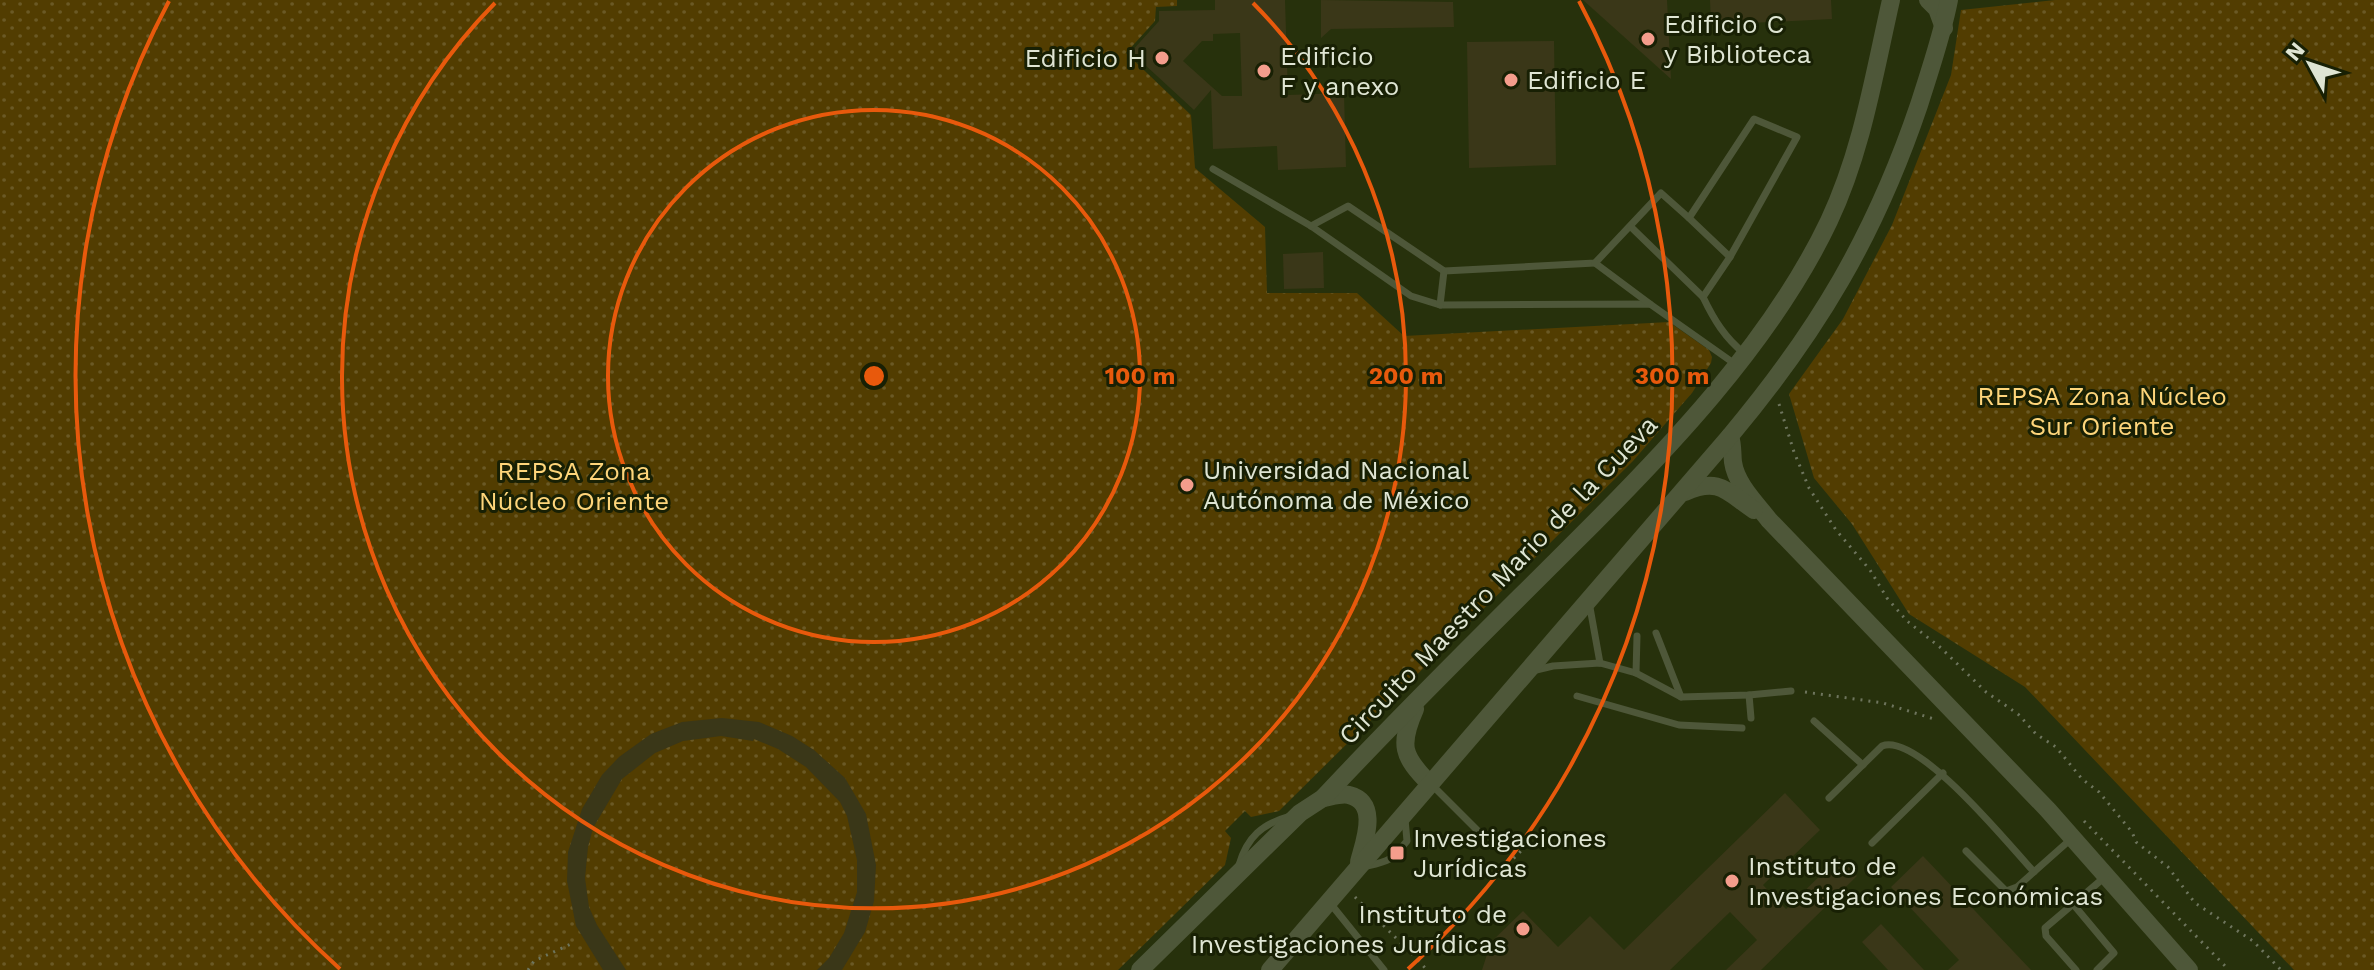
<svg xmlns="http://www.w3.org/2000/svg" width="2374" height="970" font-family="'Work Sans',sans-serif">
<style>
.built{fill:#27310c}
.grass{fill:url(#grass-dots)}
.building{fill:#3a3718;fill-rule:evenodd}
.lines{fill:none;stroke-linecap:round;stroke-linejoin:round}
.path{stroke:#6e755d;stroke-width:3;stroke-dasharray:2 6;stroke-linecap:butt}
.service{stroke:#4e5739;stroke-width:7}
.tertiary{stroke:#4e5739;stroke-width:18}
.ring{fill:none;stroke:#e8590c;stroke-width:4}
.poi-dot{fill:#f49d8c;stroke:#182004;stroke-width:3}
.labels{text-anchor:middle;stroke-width:6;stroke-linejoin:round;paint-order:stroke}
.poi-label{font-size:26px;fill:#dfe5d3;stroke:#182004;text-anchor:start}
.park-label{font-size:26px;fill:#fed57a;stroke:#182004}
.street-label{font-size:26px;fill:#dfe5d3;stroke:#182004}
.centre{fill:#e8590c;stroke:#182004;stroke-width:4}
.ring-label{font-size:24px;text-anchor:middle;font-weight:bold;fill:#e8590c;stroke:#182004;stroke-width:6;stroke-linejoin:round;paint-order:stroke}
</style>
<defs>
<pattern id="grass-dots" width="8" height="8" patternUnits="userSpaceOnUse" patternTransform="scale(2)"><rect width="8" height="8" fill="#523d01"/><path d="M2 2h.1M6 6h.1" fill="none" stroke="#6a5925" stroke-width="1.8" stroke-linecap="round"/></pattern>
</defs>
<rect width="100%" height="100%" fill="#22290d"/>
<rect class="built" x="0" y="0" width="2374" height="970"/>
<g class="grass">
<polygon points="0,0 1177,0 1177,6 1156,7 1155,21 1126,53 1191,115 1195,168 1265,227 1267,293 1357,293 1404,336 1669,322 1709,350 1712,357 1711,363 1692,393 1633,461 1279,811 1251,817 1245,811 1225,831 1231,838 1225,865 1118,970 0,970"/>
<polygon points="2055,0 2374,0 2374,970 2294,970 2025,687 1909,614 1852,524 1814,478 1789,394 1843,319 1892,225 1951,75 1961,10"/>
</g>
<g class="building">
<path d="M1215 0H1285L1288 95 1344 93 1346 167 1278 170 1277 146 1213 149 1211 90 1194 110 1131 52 1159 21V11L1215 10ZM1240 33 1242 96H1222L1183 61 1202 41H1213V34Z"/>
<polygon points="1321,0 1453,2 1454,27 1331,29 1321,38"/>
<polygon points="1583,0 1667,0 1671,79"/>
<polygon points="1710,0 1831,0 1832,19 1711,25"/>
<polygon points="1554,41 1556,165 1469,168 1467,42"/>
<polygon points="1323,252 1324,288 1284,289 1283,254"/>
<polygon points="722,718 759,722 792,736 814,750 845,778 866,814 876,865 874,901 865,932 842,970 817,970 829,958 844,933 857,892 857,860 847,816 840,802 806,767 778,749 754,739 753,741 721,736 683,741 655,753 622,779 593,828 588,847 585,878 589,907 597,925 626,970 603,970 576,926 567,881 568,852 582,809 602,775 619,757 651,734 682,722"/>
<polygon points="1785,793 1820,830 1763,885 1786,909 1839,857 1857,876 1761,970 1726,970 1757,940 1730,912 1670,970 1482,970 1491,942 1523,911 1558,947 1590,916 1624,950"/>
<polygon points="1923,856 2031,970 1948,970 1959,960 1891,887"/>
<polygon points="1881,924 1924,970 1888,970 1862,942"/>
</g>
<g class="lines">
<g class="path">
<polyline points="1779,404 1794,452 1809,488 1836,530 1870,570 1887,598 1907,621 1941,648 1986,692 2018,714 2036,734 2056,747 2082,779 2099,792 2132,832 2136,842 2168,867 2195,903 2253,941 2281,970"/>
<polyline points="1805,692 1883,703 1934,719"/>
<polyline points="2084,821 2229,970"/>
<polyline points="1508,864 1527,845"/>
<polyline points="1355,897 1418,960 1444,931"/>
<polyline points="1418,960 1427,970"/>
<polyline points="528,970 534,961 573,943"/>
</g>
<g class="service">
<polyline points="1213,169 1311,226 1411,296 1440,305 1650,304 1735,364"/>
<polyline points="1689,218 1730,257"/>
<path d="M1311 226 1348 206 1444 271 1595 263 1661 193 1689 218 1754 119 1797 137 1730 257 1703 297C1714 320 1725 338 1745 354"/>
<polyline points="1631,227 1703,297"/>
<polyline points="1595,263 1650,304"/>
<polyline points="1440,305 1444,271"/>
<polyline points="1589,602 1600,663"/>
<polyline points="1656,633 1681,697"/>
<polyline points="1532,671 1553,666 1600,663 1636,673 1681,697 1749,695 1791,691"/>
<polyline points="1636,673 1637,636"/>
<polyline points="1749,695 1751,718"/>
<polyline points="1577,696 1679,725 1742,728"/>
<polyline points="1814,721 1863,765"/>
<polyline points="1432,785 1482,835"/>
<path d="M1829 798 1882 746C1918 732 2009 845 2034 872"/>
<polyline points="1872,843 1943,773"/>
<polyline points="1966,851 2006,891 2017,887 2071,839"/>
<path d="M1239 865C1247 837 1262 824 1290 816"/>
<path d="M1363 867C1389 861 1390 862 1407 841L1405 819"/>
<polyline points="1330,903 1384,970"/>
<polyline points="2073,904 2114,953 2097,970"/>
<polyline points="2076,970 2046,936 2045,928 2106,876"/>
</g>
<g class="tertiary">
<polyline points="1928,0 1937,9 1944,28"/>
<path d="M1730 436C1733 445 1732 453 1733 462 1736 484 1756 503 1769 520L2048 810 2189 970"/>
<path d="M1685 492C1719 477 1726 491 1754 510"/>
<path d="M1415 709C1399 745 1402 756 1430 784"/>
<path d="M1323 798C1330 797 1342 793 1349 795 1380 803 1364 842 1359 862"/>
<path d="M1140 970 1300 813 1323 798C1403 712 1487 630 1570 547 1665 453 1771 343 1829 221 1862 151 1874 75 1891 0"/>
<path d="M1270 970 1730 436C1818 331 1875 235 1919 105 1930 70 1942 36 1949 0"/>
</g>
</g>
<g class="ring">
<circle cx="874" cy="376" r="266"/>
<path d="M1253 3A532 532 0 1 1 495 3"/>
<path d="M340 969A798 798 0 0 1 169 1M1579 1A798 798 0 0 1 1408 969"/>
</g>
<g class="poi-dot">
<circle cx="1648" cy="39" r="8"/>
<circle cx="1162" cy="58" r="8"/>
<circle cx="1264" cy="71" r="8"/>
<circle cx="1511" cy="80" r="8"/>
<circle cx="1187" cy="485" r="8"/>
<rect x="1389" y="845" width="16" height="16" rx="4"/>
<circle cx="1732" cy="881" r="8"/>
<circle cx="1523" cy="929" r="8"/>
</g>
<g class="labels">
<g class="poi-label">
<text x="1664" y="33">Edificio C<tspan x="1664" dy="30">y Biblioteca</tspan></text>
<text x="1280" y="65">Edificio<tspan x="1280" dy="30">F y anexo</tspan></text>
<text x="1146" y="67" text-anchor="end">Edificio H</text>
<text x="1527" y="89">Edificio E</text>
<text x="1203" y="479">Universidad Nacional<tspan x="1203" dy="30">Autónoma de México</tspan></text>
<text x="1413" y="847">Investigaciones<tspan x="1413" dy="30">Jurídicas</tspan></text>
<text x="1748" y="875">Instituto de<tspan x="1748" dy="30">Investigaciones Económicas</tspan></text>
<text x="1507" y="923" text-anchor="end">Instituto de<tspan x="1507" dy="30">Investigaciones Jurídicas</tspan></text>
</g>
<g class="park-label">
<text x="2102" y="405">REPSA Zona Núcleo<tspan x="2102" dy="30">Sur Oriente</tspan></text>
<text x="574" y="480">REPSA Zona<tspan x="574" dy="30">Núcleo Oriente</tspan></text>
</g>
<g class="street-label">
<text transform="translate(1498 580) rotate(-46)" y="9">Circuito Maestro Mario de la Cueva</text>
</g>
</g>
<circle cx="874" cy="376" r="12" class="centre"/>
<g class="ring-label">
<text x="1140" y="384">100 m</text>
<text x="1406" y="384">200 m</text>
<text x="1672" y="384">300 m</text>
</g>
<g transform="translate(2310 64) rotate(310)" stroke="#182004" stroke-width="6" paint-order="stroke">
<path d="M0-6L14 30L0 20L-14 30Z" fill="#dfe5d3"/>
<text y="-12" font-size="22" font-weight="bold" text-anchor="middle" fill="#dfe5d3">N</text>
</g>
</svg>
